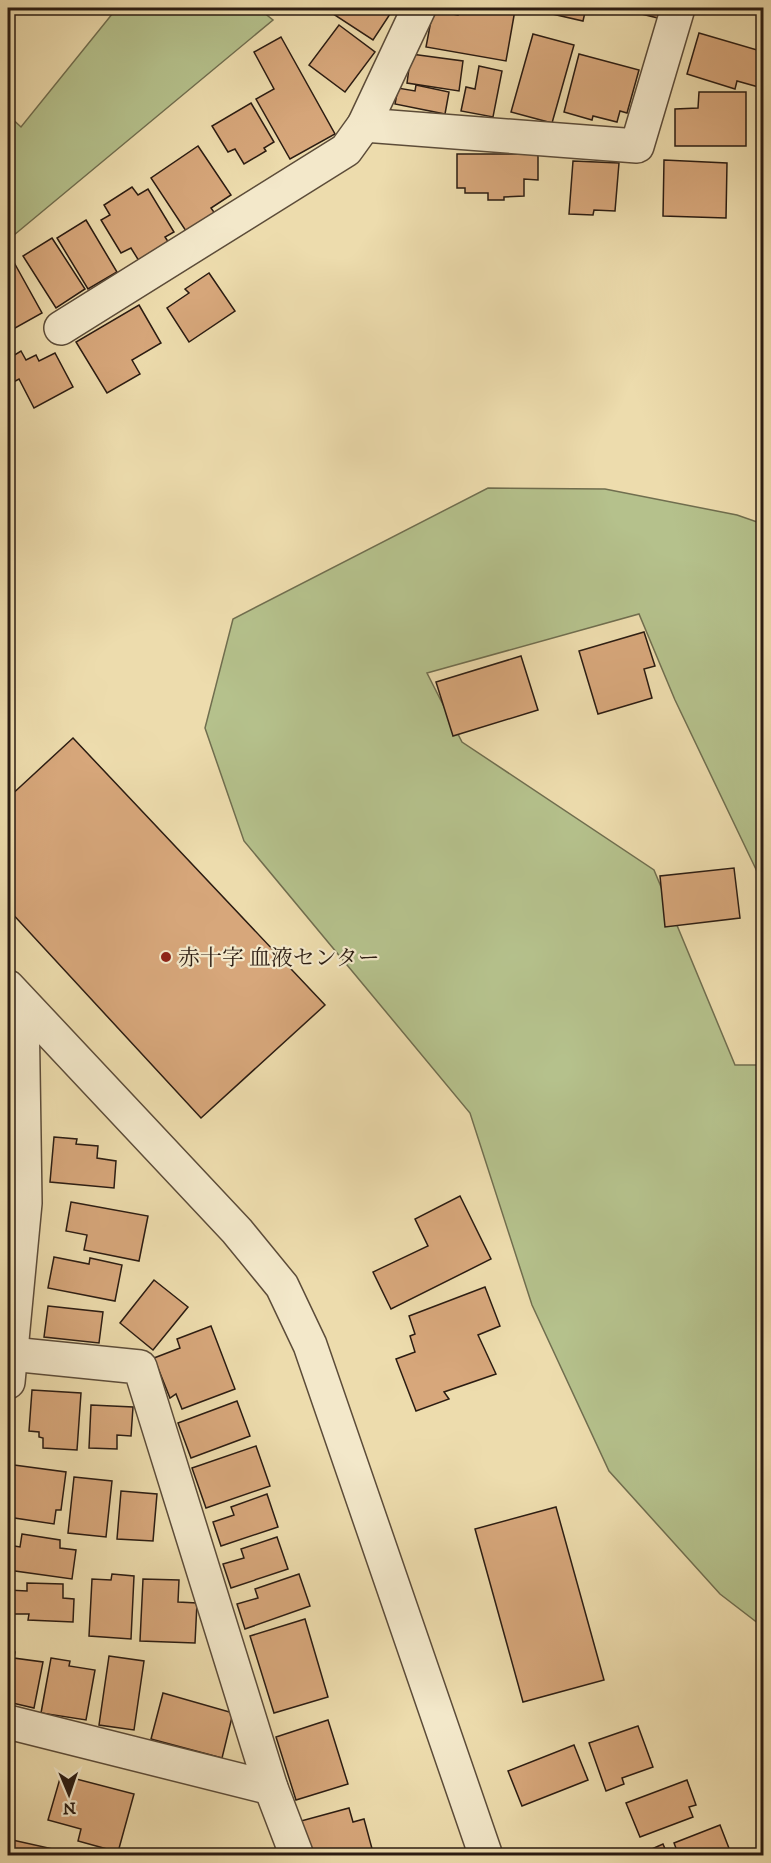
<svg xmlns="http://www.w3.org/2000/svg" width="771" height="1863" font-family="'IM FELL DW Pica','Noto Serif JP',serif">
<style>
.green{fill:#b5c18c;stroke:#706e4f;stroke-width:1.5}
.building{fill:#d7a77b;stroke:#2b1c12;stroke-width:1.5}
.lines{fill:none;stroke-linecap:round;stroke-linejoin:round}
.minor-casing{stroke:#5c4c39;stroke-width:36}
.minor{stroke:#f3e8ca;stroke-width:33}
.poi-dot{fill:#8f2418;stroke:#f3e8ca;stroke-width:2}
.labels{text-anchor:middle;stroke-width:4.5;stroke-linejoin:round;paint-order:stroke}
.poi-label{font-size:22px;fill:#2b1c12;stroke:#f3e8ca;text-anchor:start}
</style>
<rect width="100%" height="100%" fill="#eddcad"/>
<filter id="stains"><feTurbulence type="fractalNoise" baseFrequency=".00333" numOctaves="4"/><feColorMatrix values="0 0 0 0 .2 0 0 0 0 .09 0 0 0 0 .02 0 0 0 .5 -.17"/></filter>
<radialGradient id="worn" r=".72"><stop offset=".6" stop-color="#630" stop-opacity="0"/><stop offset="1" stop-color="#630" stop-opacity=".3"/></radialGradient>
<g class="green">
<polygon points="117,8 258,8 273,20 8,240 8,115 21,127"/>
<polygon points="488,488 605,489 737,515 763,524 763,884 675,700 639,614 427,673 462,742 654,870 735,1065 763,1065 763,1627 720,1594 609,1471 532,1305 470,1113 244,841 205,728 233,619"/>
</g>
<g class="building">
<polygon points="324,8 394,8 373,40"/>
<polygon points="459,8 502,8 515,10 506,61 426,47 433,10 458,15"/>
<polygon points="526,8 586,8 583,21"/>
<polygon points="617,8 661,8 658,18"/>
<polygon points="339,25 375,52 345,92 309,65"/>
<polygon points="699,33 764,52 762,88 737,81 735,89 687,74"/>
<polygon points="533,34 574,45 552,123 511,112"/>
<polygon points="281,37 335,134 290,159 256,99 274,89 254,52"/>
<polygon points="411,54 463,61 459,91 407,83"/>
<polygon points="579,54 639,70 627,113 620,111 617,122 593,116 592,120 564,112"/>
<polygon points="479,66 502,71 493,117 461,111 466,87 475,89"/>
<polygon points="416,85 449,92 445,114 395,104 398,88 415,91"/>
<polygon points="699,92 746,92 746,146 675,146 675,109 698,108"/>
<polygon points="251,103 274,142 264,148 266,151 244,164 235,149 228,152 212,126"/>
<polygon points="198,146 231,195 211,208 216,215 188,234 151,178"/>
<polygon points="457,154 538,154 538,180 524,179 524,196 504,197 504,200 488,200 488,193 465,193 465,188 457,188"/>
<polygon points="664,160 727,163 726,218 663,216"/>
<polygon points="573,161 619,163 615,211 594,210 593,215 569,214"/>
<polygon points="132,187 138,195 148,189 174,232 165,237 169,243 139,261 131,248 121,253 101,220 110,215 104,205"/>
<polygon points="86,220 117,272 88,289 57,238"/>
<polygon points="52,238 85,289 56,308 23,256"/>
<polygon points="11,257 42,313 8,332 8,259"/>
<polygon points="209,273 235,311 189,342 167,308 189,293 185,289"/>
<polygon points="139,305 161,343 132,360 140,374 107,393 76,342"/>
<polygon points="21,351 26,360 36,355 39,361 55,353 73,387 34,408 19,379 8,385 8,359"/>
<polygon points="644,632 655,666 644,669 652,698 598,714 579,651"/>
<polygon points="521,656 538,710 453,736 436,682"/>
<polygon points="73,738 325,1005 201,1118 8,909 8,798"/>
<polygon points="734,868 740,918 665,927 660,876"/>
<polygon points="54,1137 77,1139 76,1144 98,1146 97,1158 116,1161 114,1188 50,1182"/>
<polygon points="460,1196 491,1259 391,1309 373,1272 428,1246 415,1219"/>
<polygon points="71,1202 148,1216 139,1261 84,1250 87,1235 66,1231"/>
<polygon points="54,1257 89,1264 90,1258 122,1265 115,1301 48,1288"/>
<polygon points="154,1280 188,1307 153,1350 120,1323"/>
<polygon points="485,1287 500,1326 478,1335 496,1374 444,1392 449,1399 416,1411 396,1359 415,1352 410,1336 415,1334 409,1316"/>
<polygon points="48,1306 103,1312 99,1343 44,1337"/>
<polygon points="211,1326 235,1389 182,1409 176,1394 170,1398 154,1358 180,1348 177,1339"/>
<polygon points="32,1390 81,1393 77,1450 43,1448 43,1438 39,1437 39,1432 29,1431"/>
<polygon points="237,1401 250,1436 191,1458 178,1423"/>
<polygon points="91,1405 133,1407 131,1436 117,1435 117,1449 89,1448"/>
<polygon points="256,1446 270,1486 206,1508 192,1468"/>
<polygon points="14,1465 66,1472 61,1510 56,1510 54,1524 8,1517"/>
<polygon points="74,1477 112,1481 106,1537 68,1533"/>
<polygon points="121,1491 157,1494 153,1541 117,1539"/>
<polygon points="267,1494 278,1527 221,1546 213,1522 234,1515 231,1507"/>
<polygon points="556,1507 604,1680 523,1702 475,1529"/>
<polygon points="22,1534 60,1540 60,1548 76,1550 72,1579 8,1570 8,1545 20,1547"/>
<polygon points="277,1537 288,1569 231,1588 223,1564 244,1558 241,1549"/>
<polygon points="112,1574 134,1576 131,1639 89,1636 92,1579 111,1580"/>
<polygon points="299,1574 310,1606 245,1629 237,1604 258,1598 255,1589"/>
<polygon points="143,1579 179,1580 178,1602 197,1603 195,1643 140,1641"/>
<polygon points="27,1583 63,1584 63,1598 74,1599 73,1622 28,1620 29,1614 8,1614 8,1590 27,1591"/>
<polygon points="305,1619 328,1697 274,1713 250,1636"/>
<polygon points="8,1650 15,1652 14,1658 43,1662 34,1708 8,1702"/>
<polygon points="109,1656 144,1661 134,1730 99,1725"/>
<polygon points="51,1658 70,1661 69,1666 95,1670 86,1720 41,1713"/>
<polygon points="163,1693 233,1713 222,1758 151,1739"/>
<polygon points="328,1720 348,1784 296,1800 276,1737"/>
<polygon points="638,1726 653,1767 622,1778 624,1784 606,1791 589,1743"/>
<polygon points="574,1745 588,1780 522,1806 508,1771"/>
<polygon points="61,1775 134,1794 118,1852 78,1841 81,1829 48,1820"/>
<polygon points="687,1780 696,1805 689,1807 693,1817 640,1837 626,1803"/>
<polygon points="349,1808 353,1822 364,1819 374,1856 311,1856 301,1821"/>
<polygon points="720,1825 732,1856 679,1856 674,1843"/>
<polygon points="8,1839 71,1853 71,1856 8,1856"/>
<polygon points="663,1844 668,1856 636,1856"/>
</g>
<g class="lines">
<defs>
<g id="minor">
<polyline points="364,125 637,146 678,8"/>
<polyline points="61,328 346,150 364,125 419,8"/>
<polyline points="8,987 237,1231 282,1286 310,1345 486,1856"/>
<polyline points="11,1354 140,1367 271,1788 297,1856"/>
<polyline points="8,1382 25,1203 22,1004"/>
<polyline points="8,1722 271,1788"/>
</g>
</defs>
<use href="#minor" class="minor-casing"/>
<use href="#minor" class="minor"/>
</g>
<circle class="poi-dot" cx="166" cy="957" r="6"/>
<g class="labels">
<g class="poi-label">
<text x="178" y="965">赤十字 血液センター</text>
</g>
</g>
<rect width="771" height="1863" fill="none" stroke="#eddcad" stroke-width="30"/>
<rect x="9" y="9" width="753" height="1845" fill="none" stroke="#2b1c12" stroke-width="3"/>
<rect x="15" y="15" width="741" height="1833" fill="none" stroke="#2b1c12" stroke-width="1.5"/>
<g transform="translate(69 1794) rotate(178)" stroke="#f3e8ca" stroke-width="4.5" paint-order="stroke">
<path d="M0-4.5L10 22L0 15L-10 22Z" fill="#2b1c12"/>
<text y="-9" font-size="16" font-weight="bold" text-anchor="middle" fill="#2b1c12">N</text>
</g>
<rect width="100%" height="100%" filter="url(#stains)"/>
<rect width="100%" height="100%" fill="url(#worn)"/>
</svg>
